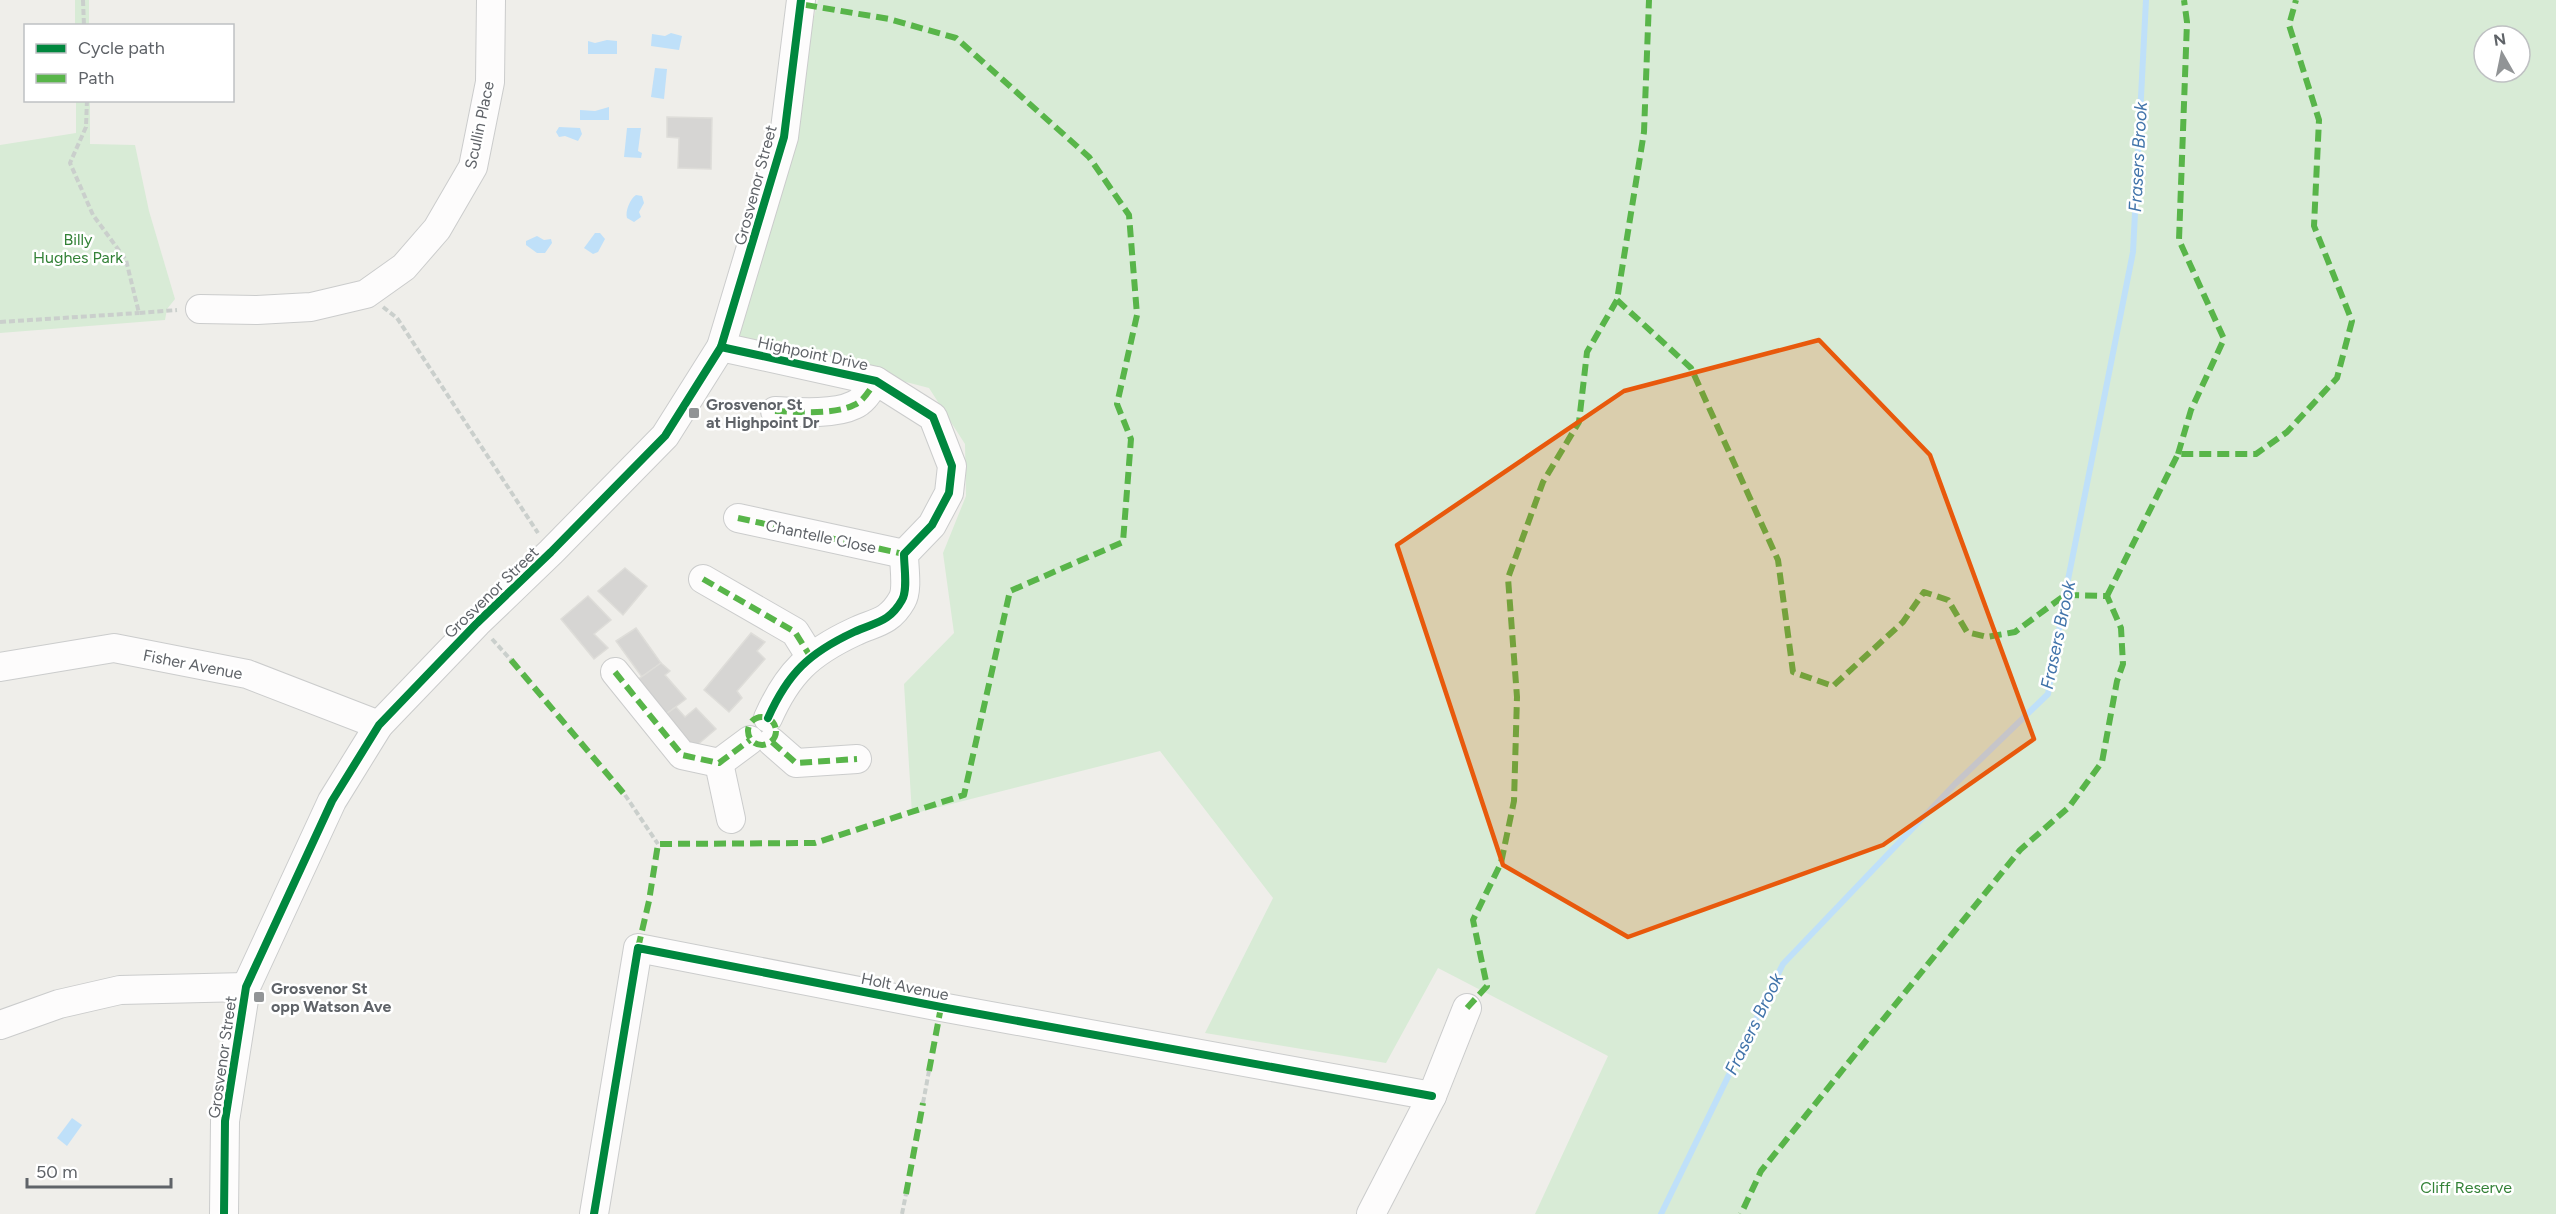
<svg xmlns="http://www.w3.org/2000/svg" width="2556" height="1214" font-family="Figtree,sans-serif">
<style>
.green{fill:#d8ebd6;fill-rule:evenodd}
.water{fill:#bfe0f9}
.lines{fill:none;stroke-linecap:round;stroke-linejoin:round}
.stream{stroke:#bfe0f9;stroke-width:6}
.building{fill:#d6d5d3;stroke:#deddd9;stroke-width:1.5}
.minor-casing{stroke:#cbcccc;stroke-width:30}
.path{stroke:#cacfcc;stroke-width:4;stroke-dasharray:6 3;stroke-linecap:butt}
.minor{stroke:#fdfcfc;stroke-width:28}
.quiet{stroke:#58b549;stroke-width:6;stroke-dasharray:12 6;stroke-linecap:butt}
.cycleway-casing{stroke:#fff;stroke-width:11}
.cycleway{stroke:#00873e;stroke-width:8}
.marked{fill:#e8590c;fill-opacity:0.2;stroke:#e8590c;stroke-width:4.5;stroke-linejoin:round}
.poi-dot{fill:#919496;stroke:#fff;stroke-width:2}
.labels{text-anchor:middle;stroke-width:5;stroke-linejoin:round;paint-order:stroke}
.street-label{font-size:16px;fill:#5f6368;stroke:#fff}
.park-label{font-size:16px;fill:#348238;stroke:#fff}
.poi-label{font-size:16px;font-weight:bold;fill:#5f6368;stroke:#fff;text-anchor:start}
.water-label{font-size:18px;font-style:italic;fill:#4174aa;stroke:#fff}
</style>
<rect width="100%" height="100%" fill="#efeeea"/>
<g class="green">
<rect x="75" y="0" width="14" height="25"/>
<path d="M818 0H2556V1214H1535L1608 1056 1438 968 1386 1063 1205 1033 1273 898 1160 751 912 814 904 684 954 633 943 553 966 496 965 444 929 388 737 338ZM2484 36H2520V72H2484Z"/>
<polygon points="90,101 90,144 135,145 149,211 175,299 167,309 165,320 0,333 0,145 76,133 76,101"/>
</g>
<g class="water">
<polygon points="671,33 682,36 679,50 651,46 652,34 665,36"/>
<polygon points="607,40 617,41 617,54 588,54 588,41 595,43"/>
<polygon points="655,68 667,69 664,99 651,97"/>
<polygon points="609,107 609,120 580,120 580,110 595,111"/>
<polygon points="559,127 580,128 582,134 578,141 565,136 559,137 556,132"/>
<polygon points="627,128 641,128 638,151 642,153 641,158 624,157"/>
<path d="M636 195 642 196 644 203 639 212 641 217 634 222 627 218C625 211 630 199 636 195Z"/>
<polygon points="595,233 600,233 605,239 598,252 593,254 584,248"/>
<polygon points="537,236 544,240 551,239 552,243 545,253 537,253 526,245 526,241"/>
<polygon points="72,1118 82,1125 67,1146 57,1138"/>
</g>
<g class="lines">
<polyline class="stream" points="1661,1214 1783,964 1955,784 2048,694 2065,595 2133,252 2146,0"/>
</g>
<g class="building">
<polygon points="667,117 712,118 711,169 678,168 679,138 667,137"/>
<polygon points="625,568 647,586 623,615 598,591"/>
<polygon points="588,596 611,620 594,634 608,648 594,659 561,619"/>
<polygon points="636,628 661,663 642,677 616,641"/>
<polygon points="751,633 765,642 757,651 765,659 737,691 742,698 729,712 704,690"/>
<polygon points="661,663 670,671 665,675 686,699 662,717 633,683"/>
<polygon points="676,707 685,717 696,708 716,729 690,751 662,717"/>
</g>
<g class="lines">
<defs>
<g id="minor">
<polyline points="200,309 257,310 311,307 366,294 404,267 437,229 473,167 490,82 491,0"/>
<path d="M721 347 876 381 933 417 952 466 949 493 932 525 904 554C904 567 908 590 902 600 889 623 875 622 854 632 809 653 788 673 768 718"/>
<path d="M775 411C796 412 834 415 854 405 864 401 870 389 876 381"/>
<polyline points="738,518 904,554"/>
<polyline points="703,579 795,632 810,656"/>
<polyline points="0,667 114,648 247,674 379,725"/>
<polyline points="615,672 682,755 719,763 750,740"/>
<polyline points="772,742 796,763 857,759"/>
<polyline points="719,763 731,819"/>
<polyline points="0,1025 59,1004 120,990 246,987"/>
<polyline points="224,1214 225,1121 246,987 332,801 379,725 477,623 551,552 665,436 721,347 784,137 801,0"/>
<polyline points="594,1214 638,948 941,1007 1432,1096"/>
<polyline points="1371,1214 1432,1096 1467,1008"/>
</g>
</defs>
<use href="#minor" class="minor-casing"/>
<g class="path">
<polyline points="83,0 84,26"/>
<polyline points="87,100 86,127 70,163 93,215 126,260 139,313 177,310"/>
<polyline points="383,307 397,318 538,533"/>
<polyline points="0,322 139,313"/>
<polyline points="492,639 511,660"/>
<polyline points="625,795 658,844"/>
<polyline points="923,1103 929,1071"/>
<polyline points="902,1214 906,1194"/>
</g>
<use href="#minor" class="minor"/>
<g class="quiet">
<polyline points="1617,300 1691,368 1778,560 1793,672 1833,686 1903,622 1924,592 1948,600 1967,632 1987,637 2015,632 2065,595 2107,596 2121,628 2123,664 2117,681 2102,762 2069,807 2020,850 1761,1171 1741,1214"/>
<path d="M775 411C796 412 834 415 854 405 864 401 870 389 876 381"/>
<polyline points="2178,454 2191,410 2224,339 2179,240 2187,22 2184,0"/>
<polyline points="738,518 904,554"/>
<polyline points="703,579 795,632 810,656"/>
<polyline points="2107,596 2178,454 2256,454 2287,432 2337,378 2352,321 2314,226 2319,120 2289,25 2296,0"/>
<polyline points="511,660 625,795"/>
<polyline points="615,672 682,755 719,763 750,740"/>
<circle cx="762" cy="731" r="14"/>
<polyline points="772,742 796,763 857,759"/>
<polyline points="638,948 649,901 658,844 815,843 964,795 1010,591 1123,542 1131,439 1117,404 1137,315 1129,215 1089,157 956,38 889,19 800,4"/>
<polyline points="1467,1008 1487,986 1473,920 1501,863 1514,801 1517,697 1508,578 1543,482 1579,422 1587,352 1617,300 1644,132 1649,0"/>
<polyline points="929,1071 941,1007"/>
<polyline points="906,1194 923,1103"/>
</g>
<defs>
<g id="cycleway">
<path d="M721 347 876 381 933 417 952 466 949 493 932 525 904 554C904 567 908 590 902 600 889 623 875 622 854 632 809 653 788 673 768 718"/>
<polyline points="224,1214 225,1121 246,987 332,801 379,725 477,623 551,552 665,436 721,347 784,137 801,0"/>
<polyline points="594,1214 638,948 941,1007 1432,1096"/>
</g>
</defs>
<use href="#cycleway" class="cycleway-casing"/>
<use href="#cycleway" class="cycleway"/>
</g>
<path class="marked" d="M1819 340 1930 455 2034 739 1883 845 1628 937 1503 865 1397 545 1624 391Z"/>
<g class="poi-dot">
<rect x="688" y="407" width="12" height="12" rx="3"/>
<rect x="253" y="991" width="12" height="12" rx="3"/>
</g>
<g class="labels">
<g class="street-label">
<text transform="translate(479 125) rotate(-78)" y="6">Scullin Place</text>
<text transform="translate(755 185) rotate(-75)" y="6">Grosvenor Street</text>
<text transform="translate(813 353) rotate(12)" y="6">Highpoint Drive</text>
<text transform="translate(821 536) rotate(12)" y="6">Chantelle Close</text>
<text transform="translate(491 592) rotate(-44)" y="6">Grosvenor Street</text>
<text transform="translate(193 664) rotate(11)" y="6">Fisher Avenue</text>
<text transform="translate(905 986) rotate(11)" y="6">Holt Avenue</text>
<text transform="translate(222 1057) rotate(-82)" y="6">Grosvenor Street</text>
</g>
<g class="park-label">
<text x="78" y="245">Billy<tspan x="78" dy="18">Hughes Park</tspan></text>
<text x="2466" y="1193">Cliff Reserve</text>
</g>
<g class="poi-label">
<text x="706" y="410">Grosvenor St<tspan x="706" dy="18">at Highpoint Dr</tspan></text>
<text x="271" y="994">Grosvenor St<tspan x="271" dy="18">opp Watson Ave</tspan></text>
</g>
<g class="water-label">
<text transform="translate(2138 157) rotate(-87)" y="6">Frasers Brook</text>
<text transform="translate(2058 635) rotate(-78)" y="6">Frasers Brook</text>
<text transform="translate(1754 1024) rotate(-64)" y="6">Frasers Brook</text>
</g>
</g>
<rect x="24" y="24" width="210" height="78" fill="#ffffff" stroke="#bfc1c3" stroke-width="1.5"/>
<rect x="36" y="44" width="30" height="9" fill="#00873e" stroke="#bfc1c3" stroke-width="1.5"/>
<text x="78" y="54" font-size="18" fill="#5f6368">Cycle path</text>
<rect x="36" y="74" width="30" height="9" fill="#58b549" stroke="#bfc1c3" stroke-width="1.5"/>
<text x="78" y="84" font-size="18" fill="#5f6368">Path</text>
<g transform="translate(2502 54) rotate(351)"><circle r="28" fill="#ffffff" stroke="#bfc1c3" stroke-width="1.5"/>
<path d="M0-4.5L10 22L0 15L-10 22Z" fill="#919496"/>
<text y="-9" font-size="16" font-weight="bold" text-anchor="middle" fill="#5f6368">N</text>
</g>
<path d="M27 1178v9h144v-9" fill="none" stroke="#5f6368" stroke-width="3"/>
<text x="36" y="1178" font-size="18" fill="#5f6368" stroke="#ffffff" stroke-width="4.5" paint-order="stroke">50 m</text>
</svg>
